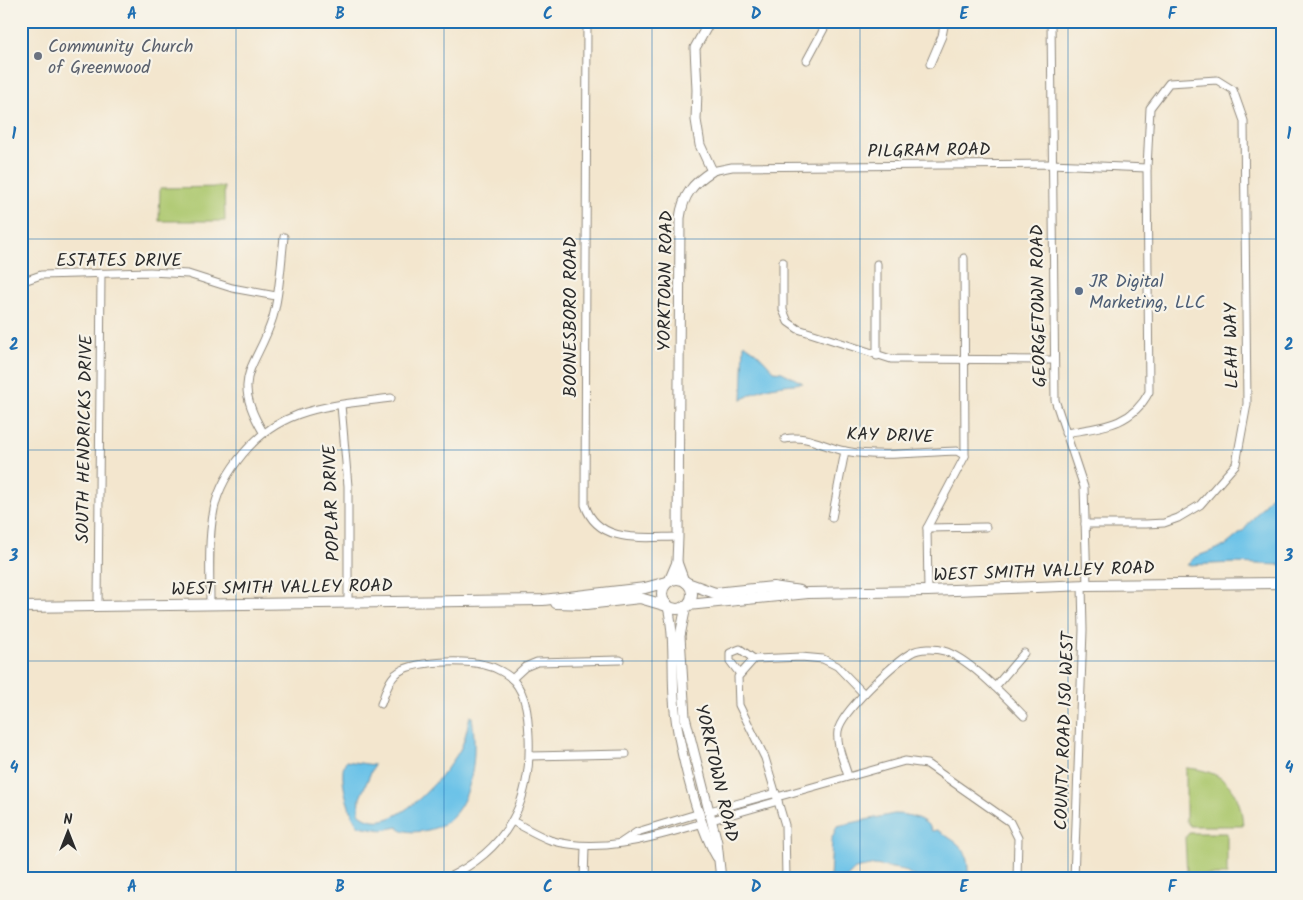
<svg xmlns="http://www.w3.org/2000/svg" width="1303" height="900" font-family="Kalam,sans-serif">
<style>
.green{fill:#acc76d;stroke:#6c794c}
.water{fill:#6bc2e8;stroke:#4b768a}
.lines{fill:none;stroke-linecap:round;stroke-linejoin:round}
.minor-casing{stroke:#8f887c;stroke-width:9}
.tertiary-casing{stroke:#8f887c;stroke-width:11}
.secondary-casing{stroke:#8f887c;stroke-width:12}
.minor{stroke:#fff;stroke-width:7}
.tertiary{stroke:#fff;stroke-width:9}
.secondary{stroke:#fff;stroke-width:10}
.grid{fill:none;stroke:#1f6fb2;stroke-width:1;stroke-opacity:0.55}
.worship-dot{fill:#6b7280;stroke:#f7f3e8;stroke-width:2}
.service-dot{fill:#5c6f8a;stroke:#f7f3e8;stroke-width:2}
.labels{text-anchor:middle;stroke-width:4.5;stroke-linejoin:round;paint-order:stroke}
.worship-label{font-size:18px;fill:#5b616d;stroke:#f7f3e8;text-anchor:start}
.street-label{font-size:18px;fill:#2b2b2b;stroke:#f7f3e8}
.service-label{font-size:18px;fill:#4e5e75;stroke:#f7f3e8;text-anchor:start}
.neatline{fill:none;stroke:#1f6fb2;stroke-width:2}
.grid-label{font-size:16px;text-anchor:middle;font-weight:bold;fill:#1f6fb2}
</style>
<rect width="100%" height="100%" fill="#f7f3e8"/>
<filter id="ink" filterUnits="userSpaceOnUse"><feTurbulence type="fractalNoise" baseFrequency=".02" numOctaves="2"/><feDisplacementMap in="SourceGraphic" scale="10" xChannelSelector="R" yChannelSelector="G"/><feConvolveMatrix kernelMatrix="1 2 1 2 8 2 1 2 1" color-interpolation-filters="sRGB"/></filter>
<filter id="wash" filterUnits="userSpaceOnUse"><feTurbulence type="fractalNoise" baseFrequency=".0096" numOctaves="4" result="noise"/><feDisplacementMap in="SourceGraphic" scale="20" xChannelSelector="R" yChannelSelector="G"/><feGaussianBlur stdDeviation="1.12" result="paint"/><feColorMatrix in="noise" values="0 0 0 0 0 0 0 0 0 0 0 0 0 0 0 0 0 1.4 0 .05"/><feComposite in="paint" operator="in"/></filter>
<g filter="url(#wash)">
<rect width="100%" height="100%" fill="#f3e6ce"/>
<g class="green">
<polygon points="224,187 225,221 159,221 160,188"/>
<path d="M1186 768C1223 770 1241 789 1243 826H1190L1186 821Z"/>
<polygon points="1189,833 1227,833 1227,875 1187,875 1185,838"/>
</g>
<g class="water">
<path d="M744 344 757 353 774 371 782 372 803 383C777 386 764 385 742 400Z"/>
<polygon points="1282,466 1282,565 1235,563 1187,565 1195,557 1225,546 1244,530 1274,492"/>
<path d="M470 716 472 717C478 757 474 824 423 831 415 832 404 833 398 827L382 830 359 826C349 816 337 772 346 761L374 765 360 798 359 813C390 842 443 777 458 753 465 743 467 727 470 716Z"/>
<path d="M894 814C907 814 927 818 932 831L937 830C962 846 969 847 968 879H918L904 870 875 865 855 869 845 879H830L832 838 837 826Z"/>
</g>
</g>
<g filter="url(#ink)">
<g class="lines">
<defs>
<g id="minor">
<path d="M587 21 585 505C598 545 645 537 678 537"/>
<polyline points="1051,21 1055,400 1084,487 1087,585"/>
<polyline points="807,60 828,21"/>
<polyline points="930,64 942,36 945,21"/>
<polyline points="712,171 732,167 1051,164 1147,168"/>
<polyline points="783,262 783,310 788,322 798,329 891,359 1053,360"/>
<polyline points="21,282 41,275 150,272 188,274 232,288 276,296"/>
<polyline points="877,356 877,264"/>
<polyline points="341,405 348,486 348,601"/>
<path d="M263 432C229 375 257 369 273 317 280 292 281 263 284 237"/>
<path d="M1065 433C1100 427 1131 427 1149 392L1147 168 1150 108 1169 83 1217 80 1233 90 1244 121 1247 404 1236 464 1200 505 1178 518 1164 523 1146 524H1085"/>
<path d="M785 439C806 434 824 447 845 451 880 458 921 452 957 451L965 456"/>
<polyline points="832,518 845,451"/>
<polyline points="927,528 986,527"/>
<polyline points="928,591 927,528 965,456 964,258"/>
<path d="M210 603C210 574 208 544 213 515 216 494 225 477 238 460 278 406 330 406 391 398"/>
<polyline points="98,605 101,273"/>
<polyline points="740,674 730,661 730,653 740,649 754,659"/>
<polyline points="512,679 525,667 537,662 620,660"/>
<polyline points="995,687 1024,653"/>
<path d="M381 704C385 694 388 681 396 674 411 660 465 660 485 665 495 667 508 674 514 681 527 696 528 717 529 736 532 803 507 850 445 879"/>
<polyline points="530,756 626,754"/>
<path d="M848 776C844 762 836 745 838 731 841 712 894 663 911 653 919 648 935 648 944 651 969 658 1006 698 1024 716"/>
<polyline points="777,797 905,761 927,764 1010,822 1018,838 1017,879"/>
<polyline points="710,811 776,793"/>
<polyline points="712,820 778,801"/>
<path d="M512 821C524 827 537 835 550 840 599 855 655 837 703 823"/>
<polyline points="622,842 637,832 700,813"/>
<polyline points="584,879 585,847"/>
<polyline points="786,879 785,825 765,758 739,705 738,677 754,659 801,657 823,659 837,666 864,694"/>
<polyline points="1074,879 1083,630 1082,585"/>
</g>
<g id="tertiary">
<polyline points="677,562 684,581"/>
<path d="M669 581 677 562 678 537 680 218C683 195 693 183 712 171L700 145 696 120 697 90 695 48 710 21"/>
<polyline points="686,606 680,636 685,717 717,842 721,879"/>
<path d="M668 607C675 636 672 669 674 698 676 738 697 823 717 857"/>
</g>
<g id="secondary">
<circle cx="677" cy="594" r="15"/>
<polyline points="687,583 715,593 773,587 800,591"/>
<polyline points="556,603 587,604 640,598 667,606"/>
<polyline points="688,605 808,593 928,591 1087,585 1282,583"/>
<polyline points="21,607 543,600 645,588 667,582"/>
</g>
</defs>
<use href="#minor" class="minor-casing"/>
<use href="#tertiary" class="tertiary-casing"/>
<use href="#secondary" class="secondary-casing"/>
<use href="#minor" class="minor"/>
<use href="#tertiary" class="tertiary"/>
<use href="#secondary" class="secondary"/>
</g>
</g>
<path class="grid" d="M236 21V879M444 21V879M652 21V879M860 21V879M1068 21V879M21 239H1282M21 450H1282M21 661H1282"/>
<circle class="worship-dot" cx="38" cy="56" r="5"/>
<circle class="service-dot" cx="1079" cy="291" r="5"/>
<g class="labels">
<g class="worship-label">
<text x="48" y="52">Community Church<tspan x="48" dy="21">of Greenwood</tspan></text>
</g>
<g class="street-label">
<text transform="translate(929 150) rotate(-1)" y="6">PILGRAM ROAD</text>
<text x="119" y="266">ESTATES DRIVE</text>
<text transform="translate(665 281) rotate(-89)" y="6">YORKTOWN ROAD</text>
<text transform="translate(1038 306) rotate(-91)" y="6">GEORGETOWN ROAD</text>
<text transform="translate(570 317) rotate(-90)" y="6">BOONESBORO ROAD</text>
<text transform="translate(1231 346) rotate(-91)" y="6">LEAH WAY</text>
<text transform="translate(890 435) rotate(2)" y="6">KAY DRIVE</text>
<text transform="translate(84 439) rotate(-89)" y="6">SOUTH HENDRICKS DRIVE</text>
<text transform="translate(331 503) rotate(-92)" y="6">POPLAR DRIVE</text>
<text transform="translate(1044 571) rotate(-2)" y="6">WEST SMITH VALLEY ROAD</text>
<text transform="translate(282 587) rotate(-1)" y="6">WEST SMITH VALLEY ROAD</text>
<text transform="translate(1064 731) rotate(-88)" y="6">COUNTY ROAD 150 WEST</text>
<text transform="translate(717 773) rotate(77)" y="6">YORKTOWN ROAD</text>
</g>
<g class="service-label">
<text x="1089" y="287">JR Digital<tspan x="1089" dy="21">Marketing, LLC</tspan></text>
</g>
</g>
<rect width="1303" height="900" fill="none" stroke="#f7f3e8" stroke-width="55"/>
<g transform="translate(68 832)" stroke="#f7f3e8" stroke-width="4" paint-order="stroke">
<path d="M0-4L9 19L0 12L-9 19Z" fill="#2b2b2b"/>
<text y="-8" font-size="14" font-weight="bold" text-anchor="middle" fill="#2b2b2b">N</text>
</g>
<rect x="28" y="28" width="1248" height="844" class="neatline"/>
<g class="grid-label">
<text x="132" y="19">A</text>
<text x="340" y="19">B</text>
<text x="548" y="19">C</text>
<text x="756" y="19">D</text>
<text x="964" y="19">E</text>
<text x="1172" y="19">F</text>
<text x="14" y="139">1</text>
<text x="1289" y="139">1</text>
<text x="14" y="350">2</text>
<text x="1289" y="350">2</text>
<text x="14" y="561">3</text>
<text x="1289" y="561">3</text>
<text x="14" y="773">4</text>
<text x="1289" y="773">4</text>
<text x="132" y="892">A</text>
<text x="340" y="892">B</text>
<text x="548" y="892">C</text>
<text x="756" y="892">D</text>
<text x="964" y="892">E</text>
<text x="1172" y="892">F</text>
</g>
</svg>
